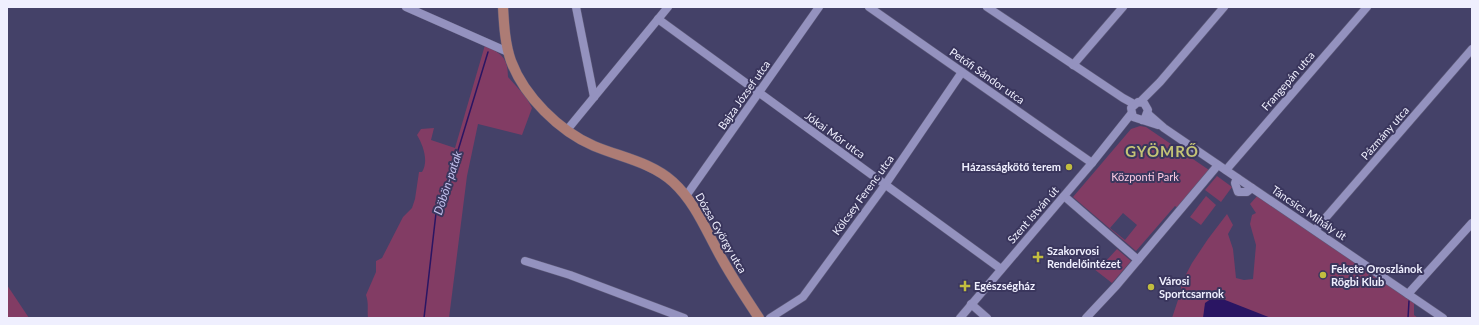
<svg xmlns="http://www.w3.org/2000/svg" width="1479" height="325" font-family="Lato,sans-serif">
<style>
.green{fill:#823c64;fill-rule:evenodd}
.water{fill:#2a1563}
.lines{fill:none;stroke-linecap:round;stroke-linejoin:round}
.stream{stroke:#2a1563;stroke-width:1.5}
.minor-casing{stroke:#5e5b7a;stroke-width:9}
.major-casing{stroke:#5e5b7a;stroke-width:11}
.minor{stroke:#9492bf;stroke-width:8}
.major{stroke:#ad7c75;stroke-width:10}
.poi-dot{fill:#c2bd3f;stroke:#3a365d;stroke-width:1.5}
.labels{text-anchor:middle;stroke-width:4;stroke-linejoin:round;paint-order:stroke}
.street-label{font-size:11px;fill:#efeffe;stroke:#3a365d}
.poi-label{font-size:11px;font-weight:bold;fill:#efeffe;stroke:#3a365d;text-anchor:start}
.park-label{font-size:11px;fill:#fbcae2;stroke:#3a365d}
.water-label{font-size:12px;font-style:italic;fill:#c2c0ed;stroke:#3a365d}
.district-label{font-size:15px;font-weight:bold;letter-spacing:1px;fill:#c5c476;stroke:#3a365d}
</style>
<rect width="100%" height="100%" fill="#444168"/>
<g class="green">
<path d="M485 45C501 54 508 57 508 77L526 97 532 108 522 135 478 124 467 176 449 318H368C367 309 369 304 366 295L376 272V261L382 258 403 217 412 208 415 199 419 172H422C429 161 423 145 417 135L421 129 434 128 431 140 455 148Z"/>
<path d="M1140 126 1146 127 1209 170 1178 208 1175 206 1136 251 1073 197 1131 129ZM1123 213 1137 225 1125 240 1110 228Z"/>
<polygon points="1217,176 1232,187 1221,202 1205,190"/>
<polygon points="1258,195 1414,302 1414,315 1418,318 1172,318 1181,291 1181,284 1192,263 1208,239 1227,214 1233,225 1228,234 1233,249 1236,278 1244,280 1253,279 1256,245 1250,224 1252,215 1256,213 1250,204"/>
<polygon points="1206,196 1216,205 1201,225 1190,217"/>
<polygon points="1117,249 1131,261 1112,283 1094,269 1103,259 1106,261"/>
<polygon points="7,285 29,318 7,318"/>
</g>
<polygon class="water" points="1215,296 1271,318 1203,318 1205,303"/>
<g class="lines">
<g class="stream">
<polyline points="424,318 436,213 456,157 488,52"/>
<polyline points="1408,318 1409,301"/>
</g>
<defs>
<g id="minor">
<polyline points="406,7 508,52"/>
<polyline points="576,7 594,97"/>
<polyline points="869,7 1092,163"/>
<polyline points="987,7 1123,98 1134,104"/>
<polyline points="658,19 1001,269"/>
<polyline points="1073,65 1123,7"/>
<polyline points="1140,102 1160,82 1224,7"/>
<polyline points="1148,114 1164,128 1443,318"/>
<polyline points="1142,120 1145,118 1148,110 1144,103 1138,102 1131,108 1133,117 1158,125"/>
<polyline points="567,130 668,7"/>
<polyline points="1226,170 1367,7"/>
<polyline points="1237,178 1235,183 1238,192 1247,192 1252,188"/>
<polyline points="686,196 819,7"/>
<polyline points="1064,196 1138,260"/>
<polyline points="1315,230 1472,49"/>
<polyline points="525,261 570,275 684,318"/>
<polyline points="1408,294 1472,223"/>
<polyline points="971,304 987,318"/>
<polyline points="770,318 803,297 885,185 962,72"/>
<polyline points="960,318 1092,163 1131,114"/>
<polyline points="1086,318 1116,286 1218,165"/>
</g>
<path id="major" d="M503 7C504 25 505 44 511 61 524 96 559 131 594 146 620 157 651 162 673 182 696 203 707 233 722 259 733 279 746 298 759 318"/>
</defs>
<use href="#minor" class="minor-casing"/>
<use href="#major" class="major-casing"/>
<use href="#minor" class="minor"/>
<use href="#major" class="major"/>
</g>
<g class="poi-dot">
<circle cx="1069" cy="167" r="4"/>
<path d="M1036 251h4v4h4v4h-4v4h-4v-4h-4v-4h4z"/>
<circle cx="1323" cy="275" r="4"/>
<path d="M963 280h4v4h4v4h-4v4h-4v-4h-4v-4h4z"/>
<circle cx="1151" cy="287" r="4"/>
</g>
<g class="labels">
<g class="street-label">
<text transform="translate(987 76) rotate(35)" y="4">Petőfi Sándor utca</text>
<text transform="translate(1288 81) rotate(-49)" y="4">Frangepán utca</text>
<text transform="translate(744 95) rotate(-55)" y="4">Bajza József utca</text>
<text transform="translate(1385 133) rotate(-49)" y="4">Pázmány utca</text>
<text transform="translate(835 135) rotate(36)" y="4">Jókai Mór utca</text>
<text transform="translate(863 195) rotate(-54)" y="4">Kölcsey Ferenc utca</text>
<text transform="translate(1309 213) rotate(34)" y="4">Táncsics Mihály út</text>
<text transform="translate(1033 215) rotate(-49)" y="4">Szent István út</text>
<text transform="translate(721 233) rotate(60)" y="4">Dózsa György utca</text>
</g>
<g class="poi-label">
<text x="1061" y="171" text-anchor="end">Házasságkötő terem</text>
<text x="1047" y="255">Szakorvosi<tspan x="1047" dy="13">Rendelőintézet</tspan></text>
<text x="1331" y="273">Fekete Oroszlánok<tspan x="1331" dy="13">Rögbi Klub</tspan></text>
<text x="1159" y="285">Városi<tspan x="1159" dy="13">Sportcsarnok</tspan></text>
<text x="974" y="290">Egészségház</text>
</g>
<g class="park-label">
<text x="1145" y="181">Központi Park</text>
</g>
<g class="water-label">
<text transform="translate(448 183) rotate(-72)" y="4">Döbön-patak</text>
</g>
<g class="district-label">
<text x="1162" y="157">GYÖMRŐ</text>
</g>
</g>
<rect width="1479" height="325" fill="none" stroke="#efeffe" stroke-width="16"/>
</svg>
